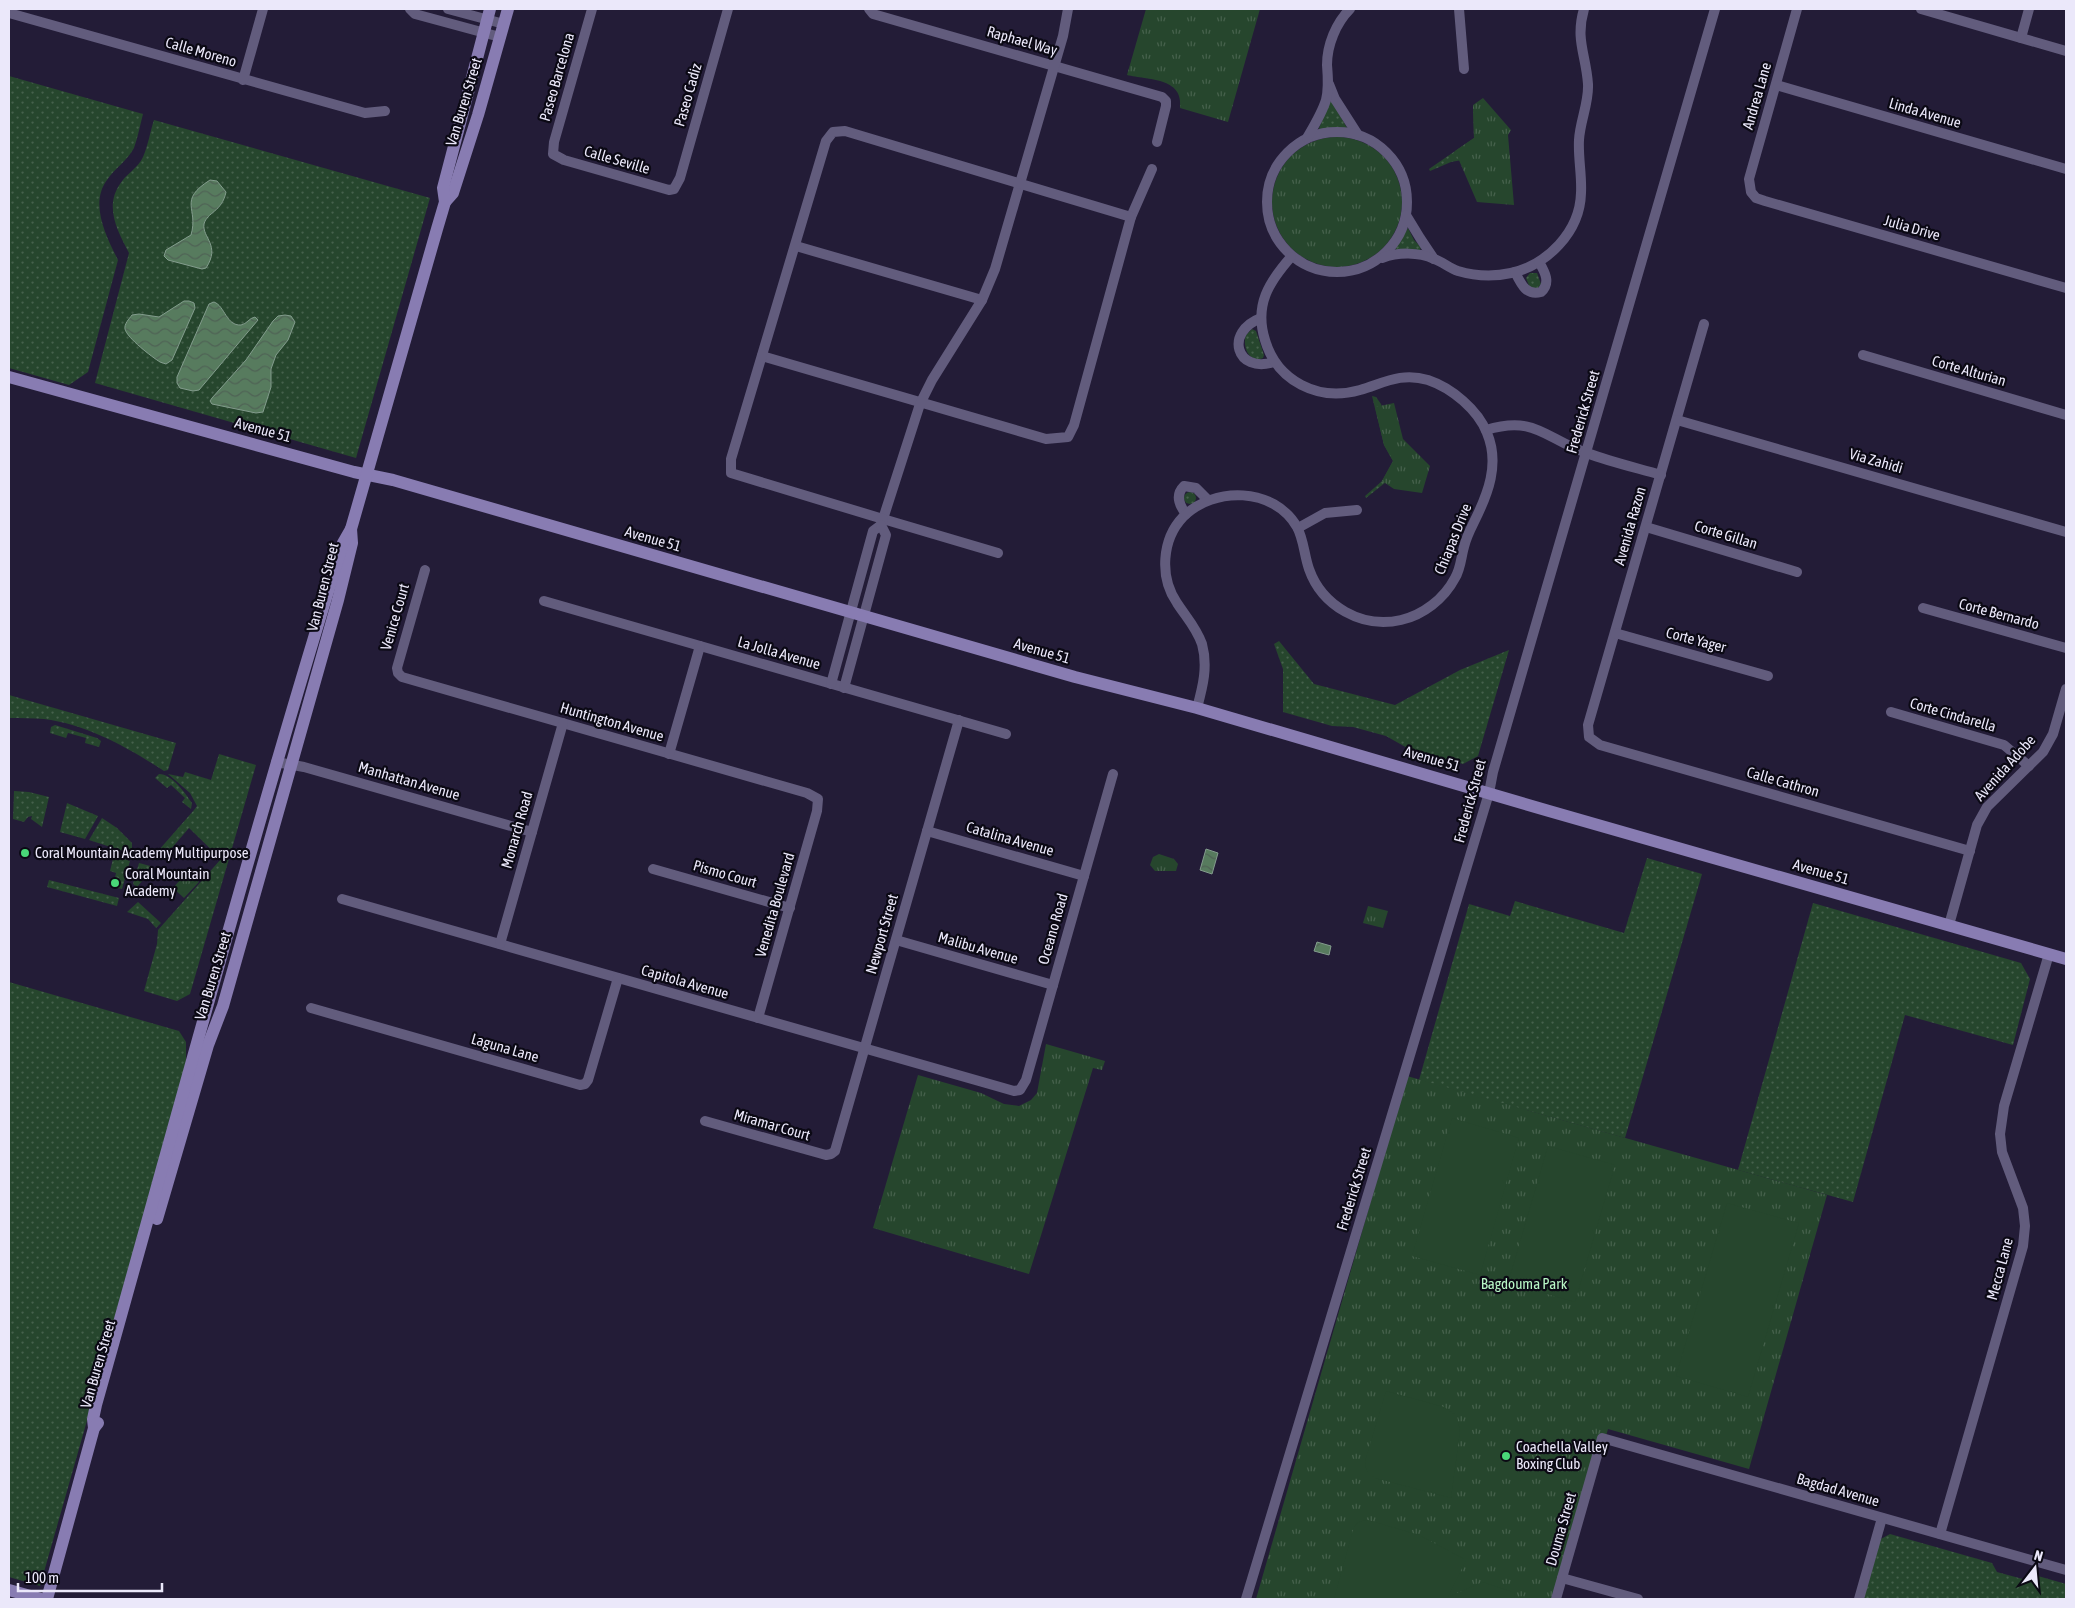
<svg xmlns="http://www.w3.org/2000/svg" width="2075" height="1608" font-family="'Asap Condensed',sans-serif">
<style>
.grass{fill:url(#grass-dots)}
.park{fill:url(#park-tufts)}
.pitch{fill:#26462d}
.water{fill:url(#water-waves);stroke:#839c8d}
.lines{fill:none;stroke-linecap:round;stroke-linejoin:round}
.street{stroke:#625c7d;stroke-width:10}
.secondary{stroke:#887cb2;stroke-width:12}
.poi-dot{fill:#49d778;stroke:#0b0914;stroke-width:2}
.labels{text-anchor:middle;stroke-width:4.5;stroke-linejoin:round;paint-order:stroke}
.street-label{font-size:15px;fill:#ebe8fa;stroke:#0b0914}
.poi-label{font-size:15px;fill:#ebe8fa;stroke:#0b0914;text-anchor:start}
.park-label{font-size:15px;fill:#b8f6c5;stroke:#0b0914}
</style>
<defs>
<pattern id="grass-dots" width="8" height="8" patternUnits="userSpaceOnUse" patternTransform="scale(1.25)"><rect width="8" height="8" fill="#26462d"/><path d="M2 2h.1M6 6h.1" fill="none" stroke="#46614c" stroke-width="1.8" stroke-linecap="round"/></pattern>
<pattern id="park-tufts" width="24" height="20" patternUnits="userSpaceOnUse" patternTransform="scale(1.25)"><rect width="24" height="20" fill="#26462d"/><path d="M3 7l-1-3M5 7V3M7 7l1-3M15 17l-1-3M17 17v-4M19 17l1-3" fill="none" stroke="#46614c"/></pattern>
<pattern id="water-waves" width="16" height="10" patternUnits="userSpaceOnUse" patternTransform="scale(1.25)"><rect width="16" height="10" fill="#577b5e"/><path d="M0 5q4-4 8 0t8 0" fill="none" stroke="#4f6355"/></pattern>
</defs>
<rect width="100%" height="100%" fill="#231c37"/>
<g class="grass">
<path d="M9 76 143 114C140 125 138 137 134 148 128 160 114 169 107 180 89 204 107 238 118 260L88 372 69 385 9 368Z"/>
<polygon points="1332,101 1347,128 1318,131 1329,102"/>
<polygon points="1473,105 1484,131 1462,160 1451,162 1430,171 1429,169 1474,138"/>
<path d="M154 120 430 198 356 458 95 383 129 253C118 232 104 207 120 184 126 174 138 168 143 157 148 146 150 132 154 120Z"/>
<polygon points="1408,228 1414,240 1421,247 1420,250 1396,250 1396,246"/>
<polygon points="1530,273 1537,273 1541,284 1537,289 1530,288 1526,278"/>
<path d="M1252 329 1256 331 1264 355 1263 358C1249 364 1242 346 1246 335Z"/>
<polygon points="1372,396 1376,397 1381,404 1398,458 1386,482 1366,498 1365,496 1382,481 1393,461 1384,445"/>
<circle cx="1190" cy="498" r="6"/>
<polygon points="1279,641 1314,684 1395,705 1460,670 1509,650 1478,756 1463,764 1409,749 1386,736 1353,727 1332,726 1283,712 1283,669 1274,644"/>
<path d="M9 695 176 743 168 770 164 771C129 748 86 724 44 719 32 718 20 718 9 718Z"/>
<polygon points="55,725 97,738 101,741 99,747 85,743 86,738 68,733 66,738 50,733 51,727"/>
<polygon points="219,754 256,765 190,994 177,1001 144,991 157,944 158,930 221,859 189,828 164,857 158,851 194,810 197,806 190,793 168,774 183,777 185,772 211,780"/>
<path d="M159 774C172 774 185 793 192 803L191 809 182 802 185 798 171 785 167 788 155 778Z"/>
<polygon points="14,791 29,792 49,797 42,827 31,819 32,816 28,817 24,822 13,819"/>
<polygon points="67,803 98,816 85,839 60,832"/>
<polygon points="102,818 117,828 132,843 132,854 89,840"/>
<polygon points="145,848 156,857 156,860 141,856"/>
<polygon points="114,855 130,861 122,889 113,887 116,873 110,871"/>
<polygon points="1647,858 1702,874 1625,1138 1419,1080 1469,904 1510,916 1515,901 1624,933"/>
<polygon points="139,863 154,867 137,887 133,884"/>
<polygon points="49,880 119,898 117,906 47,887"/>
<polygon points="138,902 161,923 156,928 148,919 127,912"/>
<polygon points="1813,903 2021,963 2030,979 2013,1045 1905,1015 1853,1202 1738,1170"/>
<polygon points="9,982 179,1031 186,1042 186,1064 117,1315 40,1586 9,1577"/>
<polygon points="1890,1534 1992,1563 1997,1572 2030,1581 2038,1576 2066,1584 2066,1599 1862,1599 1879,1540"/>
</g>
<g class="park">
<path d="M1146 9H1260L1228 122 1180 108C1184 77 1147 80 1127 75Z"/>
<polygon points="1483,98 1511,130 1508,135 1514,205 1477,202 1455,151 1474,138 1473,105"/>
<circle cx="1337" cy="202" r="65"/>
<polygon points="1394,403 1403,439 1430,466 1422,493 1394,489 1382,481 1393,461 1384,445 1375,407"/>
<polygon points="1159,854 1174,859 1178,864 1176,871 1155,871 1150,865 1153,857"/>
<polygon points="187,872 199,882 184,898 173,888"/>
<polygon points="1368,906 1388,911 1383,928 1363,923"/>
<polygon points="1046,1044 1105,1061 1102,1070 1093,1068 1029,1274 873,1228 918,1075 981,1093 1004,1104 1019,1106 1031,1100 1037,1093"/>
<polygon points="1407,1076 1827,1195 1749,1469 1608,1429 1559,1599 1256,1599"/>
</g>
<g class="pitch">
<polygon points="1452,1118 1519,1138 1480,1275 1412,1256"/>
<polygon points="1548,1146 1615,1165 1575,1302 1508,1283"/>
<polygon points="1727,1203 1799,1223 1748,1397 1676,1376"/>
<path d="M1386 1391 1444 1407 1457 1416 1460 1431 1451 1498 1375 1478C1367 1474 1364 1467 1366 1458Z"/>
<path d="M1368 1520 1419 1535 1466 1560 1448 1597 1483 1582 1515 1593 1514 1599H1334L1353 1530C1356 1522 1360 1521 1368 1520Z"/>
</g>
<g class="water">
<path d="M210 180 217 181 226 192C222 212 207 212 204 224 202 238 221 245 206 268L202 269 168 260 164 256 166 250 191 235C199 208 177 201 210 180Z"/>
<path d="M184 301H189L194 303 195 308 172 360 166 364 160 362C152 357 127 338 125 329 124 324 129 319 132 315L139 314 159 317Z"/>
<path d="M214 302C225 306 226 326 241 325 247 324 249 318 255 317L258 320 199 390 193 391 180 388 177 383V377L209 304Z"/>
<polygon points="285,315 291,316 295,322 288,340 276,355 271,369 271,387 263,412 256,413 212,404 210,401 212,398 246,360 273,321 278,316"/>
<polygon points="1206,849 1218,853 1212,874 1200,870"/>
<polygon points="1317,942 1331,946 1329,955 1314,951"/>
</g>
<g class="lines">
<g class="street">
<polyline points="410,9 415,14 500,37"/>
<polyline points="448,9 504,24"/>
<polyline points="592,9 554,142 553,154 564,160 669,190 674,189 680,178 728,9"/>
<polyline points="869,9 873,14 880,16 1162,97 1166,101 1166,106 1157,142"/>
<polyline points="1459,9 1464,69"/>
<polyline points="1797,9 1749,179 1751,192 1756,198 1765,201 2066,288"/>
<polyline points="1921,9 2066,51"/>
<polyline points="9,13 365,113 385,111"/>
<polyline points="2021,38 2029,9"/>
<polyline points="243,80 263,9"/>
<polyline points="1329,84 1335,99 1358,135"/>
<polyline points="1776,85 2066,169"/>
<circle cx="1337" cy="202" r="70"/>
<path d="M1307 138C1314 126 1322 113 1326 100 1329 88 1328 77 1327 65 1327 45 1336 23 1350 9"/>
<polyline points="1406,215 1420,238 1434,259"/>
<polyline points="796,246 982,300"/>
<path d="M1382 258C1398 252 1419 252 1434 259 1443 262 1449 268 1458 271 1475 276 1493 277 1511 273 1547 265 1580 232 1581 193 1582 175 1578 158 1579 140 1580 121 1589 103 1588 84 1586 54 1575 40 1584 9"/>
<path d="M1515 272C1521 284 1526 296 1541 292 1551 283 1545 272 1539 262"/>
<path d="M1261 318C1224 332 1236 374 1274 362"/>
<polyline points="1704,324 1588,725 1589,737 1600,745 1970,851"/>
<polyline points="1863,355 2066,415"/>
<polyline points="762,356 1046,439 1068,437 1074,425 1131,217 1152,169"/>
<polyline points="1677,420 2066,532"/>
<path d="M1486 430C1536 415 1545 439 1587 453 1611 462 1637 468 1661 475"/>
<path d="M1186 514C1179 505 1175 495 1184 486L1196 488 1208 500"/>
<polyline points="1646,527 1797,572"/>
<polyline points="1298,528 1325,513 1357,510"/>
<polyline points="998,553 883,519 920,404 932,380 982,300 995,269 1063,36 1068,9"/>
<polyline points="425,570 397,668 398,673 402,677 807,793 818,799 817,811 758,1018"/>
<polyline points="544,601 1006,734"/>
<polyline points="1923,608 2066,648"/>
<polyline points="1615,633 1768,676"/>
<polyline points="831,684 873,531 881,525 883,519 731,473 731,459 826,141 833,132 845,131 1131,217"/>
<polyline points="844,688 886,535 881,525"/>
<path d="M1197 708C1203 686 1208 666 1202 644 1196 627 1186 617 1177 603 1159 577 1162 539 1183 517 1214 486 1274 487 1297 527 1304 540 1304 555 1309 569 1322 606 1362 629 1401 620 1423 615 1444 599 1455 578 1461 568 1461 557 1464 547 1466 538 1470 530 1474 522 1488 494 1500 464 1487 433 1478 410 1452 388 1428 380 1401 372 1384 383 1360 390 1318 402 1277 381 1265 340 1254 305 1269 282 1291 257"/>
<polyline points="1891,712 2004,745 2029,766"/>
<polyline points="669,754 700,646"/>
<polyline points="276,762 304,767 532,832"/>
<polyline points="927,831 1084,876"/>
<polyline points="653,869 790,908"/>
<polyline points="342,899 1014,1091 1020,1090 1026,1080 1113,774"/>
<polyline points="1949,925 1977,825 1987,807 2043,752 2053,734 2066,689"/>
<polyline points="896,940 1053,985"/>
<polyline points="500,944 563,723"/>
<polyline points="311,1008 580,1085 585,1084 588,1080 618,978"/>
<polyline points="705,1121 826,1155 831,1154 835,1151 959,720"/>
<polyline points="1940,1534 2023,1246 2025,1226 2023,1208 2002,1152 2000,1134 2004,1106 2049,954"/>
<polyline points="1562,1578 1638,1599"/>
<polyline points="1246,1599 1489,793 1493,772 1715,9"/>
<polyline points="1556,1599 1602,1438 2066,1570"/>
<polyline points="1859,1599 1882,1518"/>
</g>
<g class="secondary">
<polyline points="445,202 453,193 478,115 508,9"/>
<polyline points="9,377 354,472 393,480 1075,677 1197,708 1549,811 2066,959"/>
<polyline points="157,1219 208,1045 223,1006 338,600 352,543 351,529"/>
<path d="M94 1428 93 1419 96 1405C177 1117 254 829 343 543L351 529 437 229 445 202 443 188 490 9"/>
<polyline points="9,1590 41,1599"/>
<polyline points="47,1599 94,1428 98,1423"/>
</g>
</g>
<g class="poi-dot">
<circle cx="25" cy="853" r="5"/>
<circle cx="115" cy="883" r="5"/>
<circle cx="1506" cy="1456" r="5"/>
</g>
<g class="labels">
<g class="street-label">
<text transform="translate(1022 41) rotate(16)" y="5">Raphael Way</text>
<text transform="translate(201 52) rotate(16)" y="5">Calle Moreno</text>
<text transform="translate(557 77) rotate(-74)" y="5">Paseo Barcelona</text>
<text transform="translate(688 95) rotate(-74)" y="5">Paseo Cadiz</text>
<text transform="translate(1757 96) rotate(-74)" y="5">Andrea Lane</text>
<text transform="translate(464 102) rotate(-73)" y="5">Van Buren Street</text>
<text transform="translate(1925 113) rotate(16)" y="5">Linda Avenue</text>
<text transform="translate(617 160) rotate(16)" y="5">Calle Seville</text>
<text transform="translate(1912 228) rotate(16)" y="5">Julia Drive</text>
<text transform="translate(1969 371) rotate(16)" y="5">Corte Alturian</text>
<text transform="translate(1583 412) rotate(-74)" y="5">Frederick Street</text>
<text transform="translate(263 430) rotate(15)" y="5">Avenue 51</text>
<text transform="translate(1876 461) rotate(16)" y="5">Via Zahidi</text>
<text transform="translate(1630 526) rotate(-74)" y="5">Avenida Razon</text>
<text transform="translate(1726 535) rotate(17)" y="5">Corte Gillan</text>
<text transform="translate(653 539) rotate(16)" y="5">Avenue 51</text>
<text transform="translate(1453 539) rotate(-68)" y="5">Chiapas Drive</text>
<text transform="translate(323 587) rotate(-76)" y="5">Van Buren Street</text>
<text transform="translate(1999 614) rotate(15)" y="5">Corte Bernardo</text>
<text transform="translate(395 617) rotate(-74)" y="5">Venice Court</text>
<text transform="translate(1696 640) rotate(15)" y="5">Corte Yager</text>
<text transform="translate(1042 651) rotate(16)" y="5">Avenue 51</text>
<text transform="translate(779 653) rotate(16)" y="5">La Jolla Avenue</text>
<text transform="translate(1953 715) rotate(16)" y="5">Corte Cindarella</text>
<text transform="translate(612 722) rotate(16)" y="5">Huntington Avenue</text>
<text transform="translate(1432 759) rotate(16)" y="5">Avenue 51</text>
<text transform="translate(2005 768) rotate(-48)" y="5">Avenida Adobe</text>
<text transform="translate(409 781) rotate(16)" y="5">Manhattan Avenue</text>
<text transform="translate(1783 782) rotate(16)" y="5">Calle Cathron</text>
<text transform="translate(1470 801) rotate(-75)" y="5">Frederick Street</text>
<text transform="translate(517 830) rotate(-74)" y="5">Monarch Road</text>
<text transform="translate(1010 839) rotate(16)" y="5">Catalina Avenue</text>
<text transform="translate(1821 872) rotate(16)" y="5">Avenue 51</text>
<text transform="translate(725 874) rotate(16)" y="5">Pismo Court</text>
<text transform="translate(775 905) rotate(-74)" y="5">Venedita Boulevard</text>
<text transform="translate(1053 929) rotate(-74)" y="5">Oceano Road</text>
<text transform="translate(882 934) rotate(-74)" y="5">Newport Street</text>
<text transform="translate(978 948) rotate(16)" y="5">Malibu Avenue</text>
<text transform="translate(213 976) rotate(-73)" y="5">Van Buren Street</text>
<text transform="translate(685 982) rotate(16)" y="5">Capitola Avenue</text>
<text transform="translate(505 1048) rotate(16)" y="5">Laguna Lane</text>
<text transform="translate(772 1125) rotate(16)" y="5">Miramar Court</text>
<text transform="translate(1354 1189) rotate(-73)" y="5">Frederick Street</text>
<text transform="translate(2000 1269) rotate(-75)" y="5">Mecca Lane</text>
<text transform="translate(98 1364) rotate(-74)" y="5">Van Buren Street</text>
<text transform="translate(1838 1490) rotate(16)" y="5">Bagdad Avenue</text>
<text transform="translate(1561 1529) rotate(-74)" y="5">Douma Street</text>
</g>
<g class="poi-label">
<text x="35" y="858">Coral Mountain Academy Multipurpose</text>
<text x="125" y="879">Coral Mountain<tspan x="125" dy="17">Academy</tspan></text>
<text x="1516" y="1452">Coachella Valley<tspan x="1516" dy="17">Boxing Club</tspan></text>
</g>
<g class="park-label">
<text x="1524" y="1289">Bagdouma Park</text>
</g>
</g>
<rect width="2075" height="1608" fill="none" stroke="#ebe8fa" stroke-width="20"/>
<g transform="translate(2035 1568) rotate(16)" stroke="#0b0914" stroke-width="4" paint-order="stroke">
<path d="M0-4L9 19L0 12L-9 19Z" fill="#ebe8fa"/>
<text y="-8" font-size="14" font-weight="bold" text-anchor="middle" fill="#ebe8fa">N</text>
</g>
<path d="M18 1583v8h144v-8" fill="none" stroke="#ebe8fa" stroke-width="2.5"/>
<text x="25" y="1583" font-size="15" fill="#ebe8fa" stroke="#0b0914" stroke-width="4" paint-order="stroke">100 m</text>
</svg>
